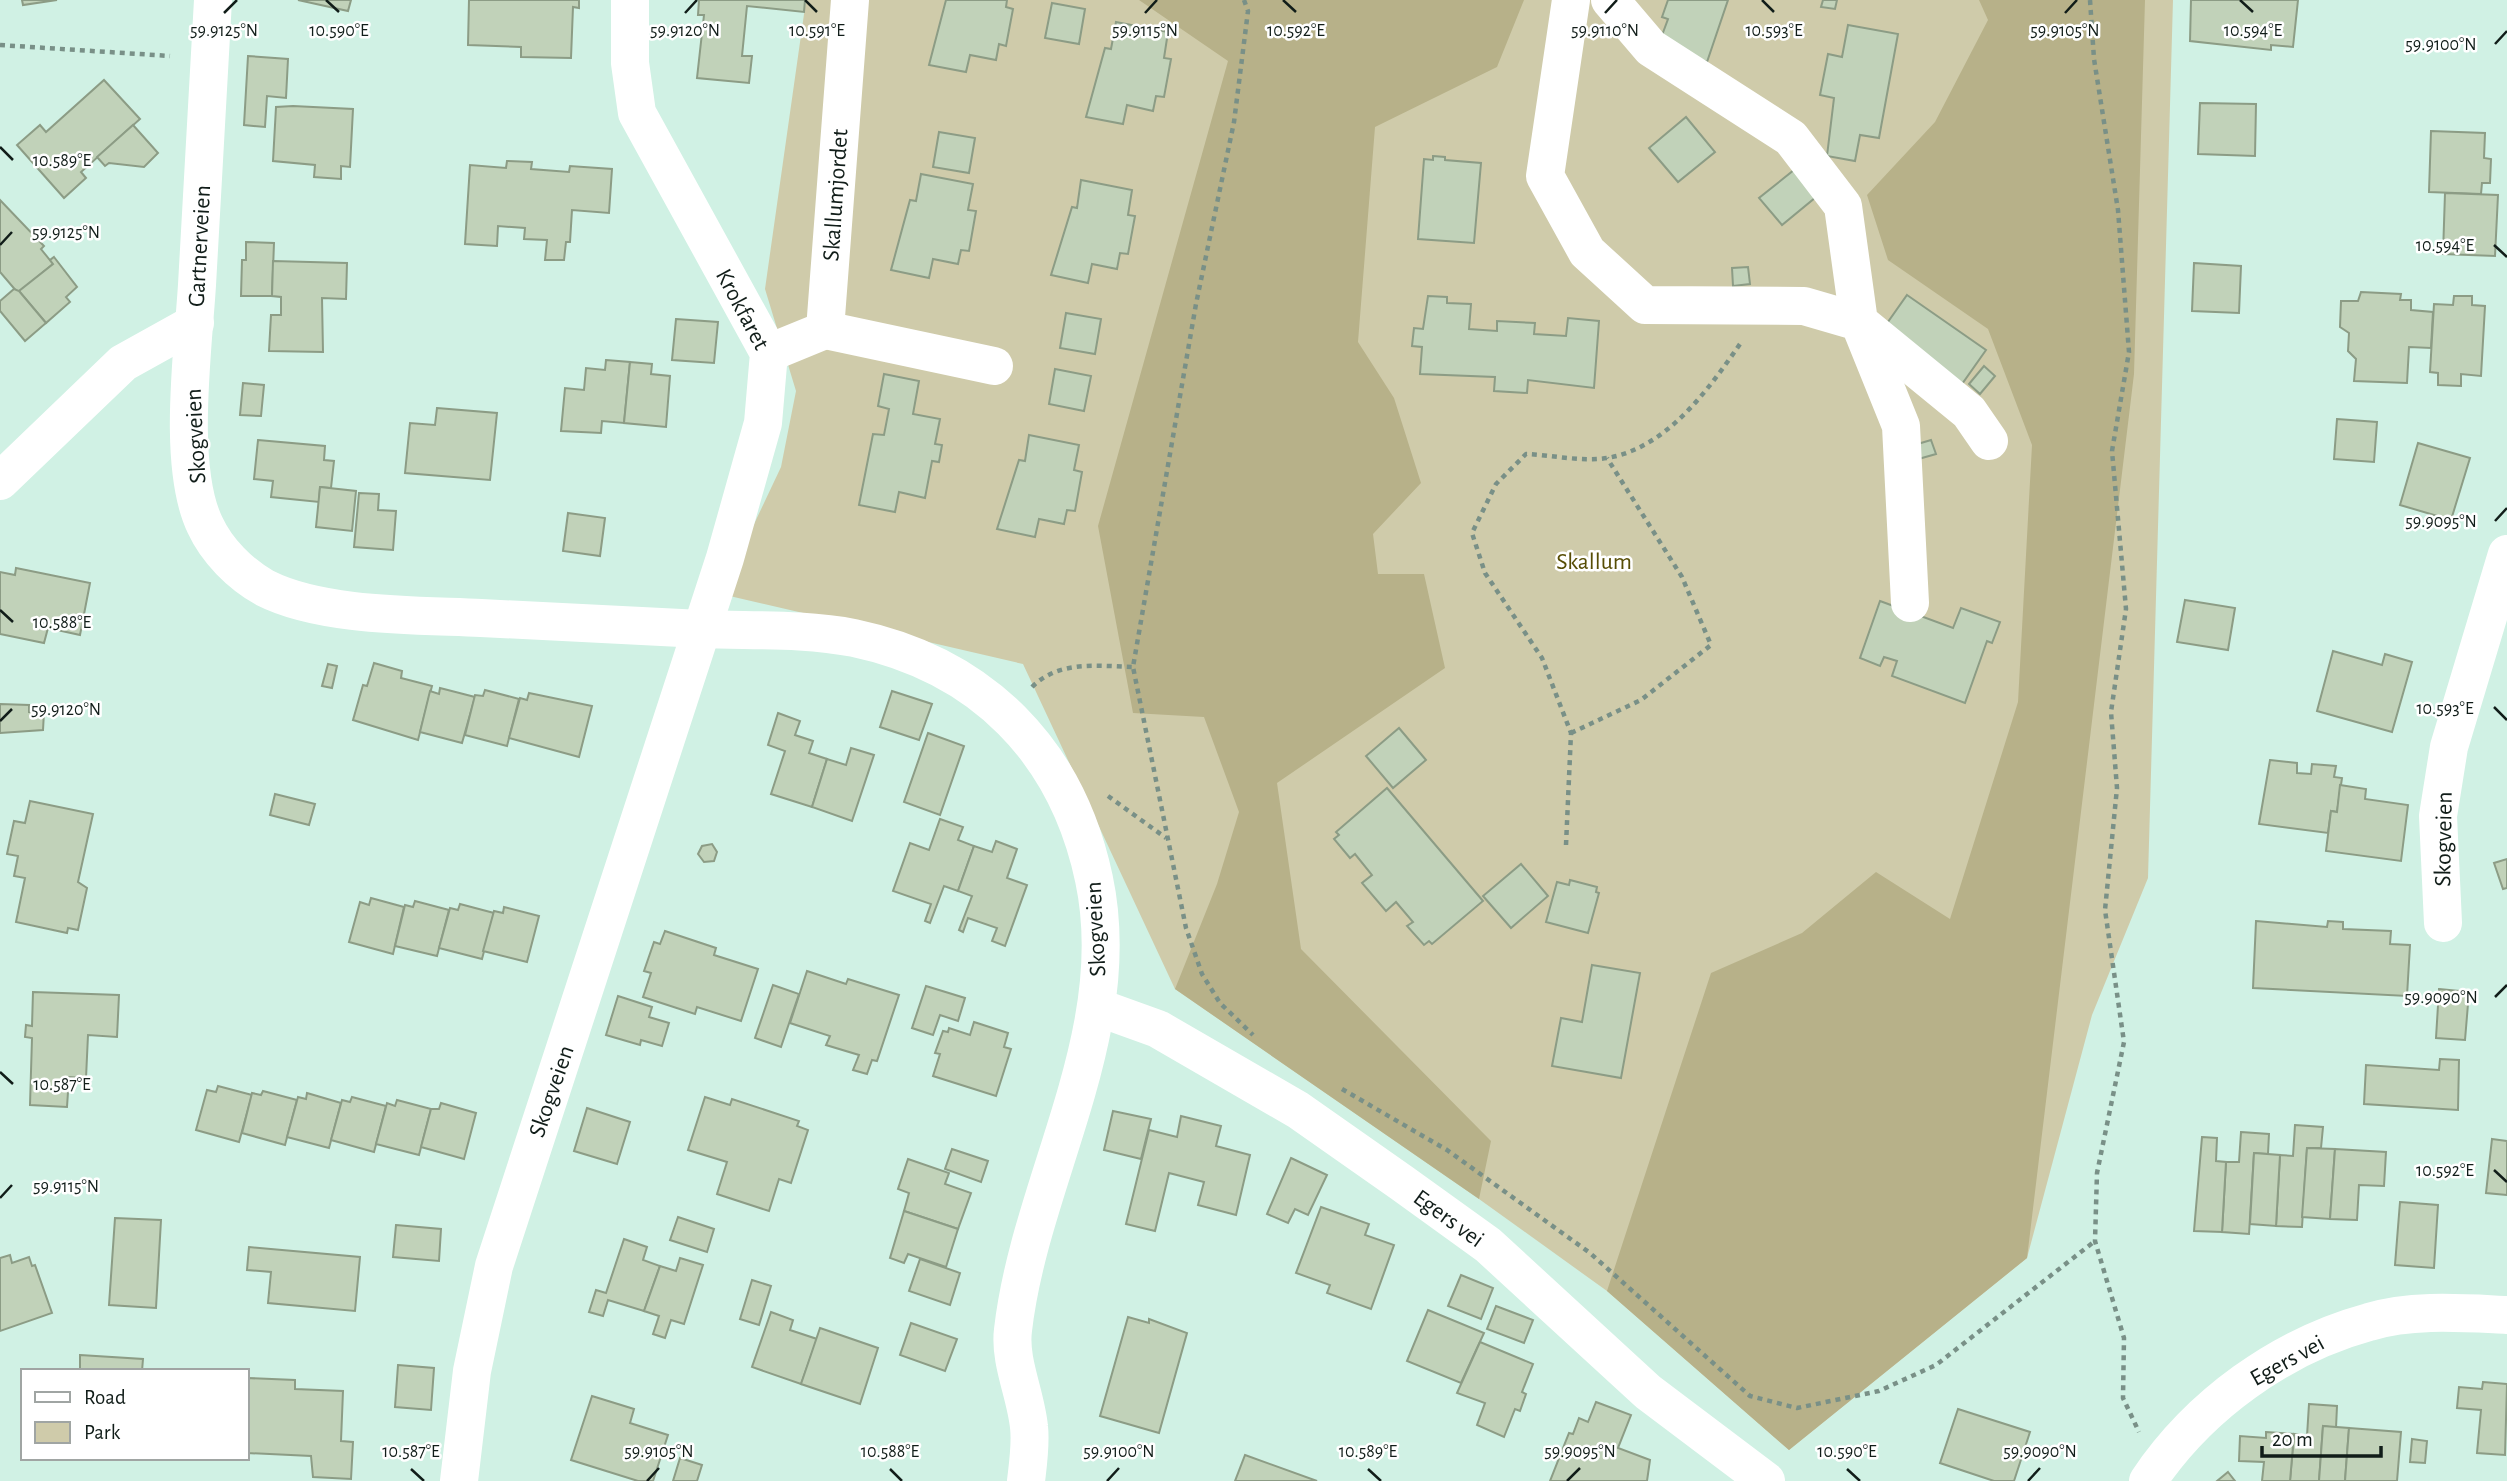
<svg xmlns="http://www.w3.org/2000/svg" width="2507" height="1481" font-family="'Alegreya Sans',sans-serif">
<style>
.green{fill:#cfcbaa}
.forest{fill:#b7b189}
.building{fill:#c1d2b9;stroke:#8c9c85;stroke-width:2}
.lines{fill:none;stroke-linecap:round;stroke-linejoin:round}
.path{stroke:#799087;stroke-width:4.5;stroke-dasharray:5 5;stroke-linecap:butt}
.minor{stroke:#fff;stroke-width:38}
.ticks{fill:none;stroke:#111d19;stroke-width:2.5}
.labels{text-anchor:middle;stroke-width:5;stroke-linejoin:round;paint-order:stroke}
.street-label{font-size:24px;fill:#111d19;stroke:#fff}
.park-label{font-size:24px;fill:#574d05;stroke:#fff}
.ticks-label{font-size:18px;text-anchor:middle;fill:#111d19;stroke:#fff;stroke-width:5;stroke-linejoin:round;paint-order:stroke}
</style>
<rect width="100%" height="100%" fill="#d0f1e4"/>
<polygon class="green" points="806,0 2173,0 2148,878 2092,1015 2027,1258 1789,1450 1607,1291 1479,1199 1175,989 1023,664 721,594 781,467 796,391 765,289"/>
<g class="forest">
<polygon points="1139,0 1524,0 1497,67 1375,127 1358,342 1394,398 1421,483 1373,534 1378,574 1424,574 1445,668 1277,783 1301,949 1491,1141 1479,1199 1175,989 1217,884 1239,812 1204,717 1133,713 1098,526 1228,61"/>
<polygon points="1979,0 2145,0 2134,374 2027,1258 1789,1450 1607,1291 1711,973 1802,933 1876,872 1950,919 2018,702 2032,445 1988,329 1888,260 1867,195 1935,122 1988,20"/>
</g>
<g class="building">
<polygon points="22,0 57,0 23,5"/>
<polygon points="298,0 351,0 348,11"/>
<polygon points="469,0 579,0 579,8 573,7 571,58 521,57 521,47 468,45"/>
<polygon points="699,0 805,0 804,12 747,6 742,56 752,56 749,83 697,78 704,15 698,15"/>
<polygon points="946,0 1007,0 1006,7 1013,9 1006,46 999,44 996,60 970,55 966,72 929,65"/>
<polygon points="1668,0 1728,0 1707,62 1658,46 1668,19 1662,17"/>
<polygon points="1823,0 1837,0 1835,9 1821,7"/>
<polygon points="2191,0 2298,0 2293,47 2271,45 2271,50 2190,41"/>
<polygon points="1052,3 1085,9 1079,44 1045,38"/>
<polygon points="1116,22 1168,32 1164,58 1171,59 1164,97 1156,96 1153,111 1127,105 1123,124 1086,117 1105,48 1111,49"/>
<polygon points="1848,25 1898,34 1879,138 1860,135 1855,161 1827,156 1834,98 1820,95 1828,54 1842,57"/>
<polygon points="248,56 288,59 286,98 267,96 265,127 244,125"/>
<polygon points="104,80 140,119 81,172 86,178 64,198 17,145 40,125 46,132"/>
<polygon points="2200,103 2256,104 2255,156 2198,154"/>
<polygon points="293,106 353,109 350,167 341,166 341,179 314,177 315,165 273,161 276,107"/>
<polygon points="1686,117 1715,152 1678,182 1649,148"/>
<polygon points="133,125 158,153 144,167 109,163 105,166 97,157"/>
<polygon points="2431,131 2485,133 2484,158 2491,159 2490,183 2482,183 2481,194 2429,192"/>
<polygon points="939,132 975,138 969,173 933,167"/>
<polygon points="1433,156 1445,157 1445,160 1481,163 1474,243 1418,239 1424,159 1433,160"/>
<polygon points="507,161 532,162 531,169 569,172 570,166 612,169 609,213 572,210 570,242 566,242 564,260 545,260 547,240 524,239 525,228 498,226 497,246 465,244 470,165 506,168"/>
<polygon points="1794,170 1816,197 1782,225 1759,198"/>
<polygon points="921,174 973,184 968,210 976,211 969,251 961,250 958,264 933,259 929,278 891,270 910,200 916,201"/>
<polygon points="1081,180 1132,190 1128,215 1135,216 1128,254 1120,253 1117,269 1092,264 1088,283 1051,275 1072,207 1077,208"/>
<polygon points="2445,193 2498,195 2495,256 2443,254"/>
<polygon points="0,200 44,246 41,249 53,264 18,293 0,272"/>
<polygon points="246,242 274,243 272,296 241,296 242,260 246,260"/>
<polygon points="54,257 77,287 66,297 70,302 46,323 19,291 53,264 50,260"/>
<polygon points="273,261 347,263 346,299 322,298 323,352 269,351 271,315 281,315 281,297 272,296"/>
<polygon points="2194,263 2241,266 2239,313 2192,311"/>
<polygon points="1748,267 1750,284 1733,286 1732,268"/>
<polygon points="14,289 19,291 46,323 25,341 0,311 0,301"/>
<polygon points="2361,292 2401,294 2400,300 2411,300 2411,310 2433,312 2431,348 2409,347 2407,383 2354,381 2356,359 2348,351 2349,333 2340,327 2341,301 2358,301"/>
<polygon points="1907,295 1986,350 1962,384 1883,329"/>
<polygon points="1428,296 1447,297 1447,303 1471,304 1469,329 1497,331 1497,321 1535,323 1534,334 1566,336 1568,318 1599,321 1594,388 1528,380 1527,393 1494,391 1495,377 1420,374 1422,347 1412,346 1414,328 1423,329"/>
<polygon points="2454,296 2472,296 2472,305 2485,306 2481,376 2461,374 2461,386 2438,385 2438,373 2430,372 2434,304 2453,305"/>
<polygon points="1066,313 1101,319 1095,354 1060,348"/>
<polygon points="676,319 718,322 714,363 672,360"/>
<polygon points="606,360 630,362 624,423 602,421 601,433 561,431 565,388 584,390 586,368 605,370"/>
<polygon points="630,362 652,364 651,374 670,376 666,427 624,423"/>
<polygon points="1984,366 1995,376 1980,394 1969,384"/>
<polygon points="1055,369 1091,376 1084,411 1049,404"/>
<polygon points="884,374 919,381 913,414 940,419 935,444 942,445 939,462 932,461 925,498 899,492 895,512 859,505 873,434 884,435 889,409 878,406"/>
<polygon points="243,383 264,385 261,416 240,415"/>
<polygon points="437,408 497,413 490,480 405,473 410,423 435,425"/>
<polygon points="2337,419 2377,422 2374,462 2334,459"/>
<polygon points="1029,435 1079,445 1074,470 1082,472 1075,511 1067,510 1064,524 1039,519 1035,537 997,529 1019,460 1025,461"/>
<polygon points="258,440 325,446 324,460 334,461 331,488 320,487 319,502 271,497 273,481 254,479"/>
<polygon points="1931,440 1936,454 1915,460 1911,446"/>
<polygon points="2418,443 2470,458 2451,520 2400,505"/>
<polygon points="320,487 356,491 352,531 316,527"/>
<polygon points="359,493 379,494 378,510 396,511 393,550 354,547"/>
<polygon points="568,513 605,518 600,556 563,551"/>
<polygon points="16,568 90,583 80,635 48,628 44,643 0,634 0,572 15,575"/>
<polygon points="2185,600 2235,608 2228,650 2177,642"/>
<polygon points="1880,601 1953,628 1961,608 2000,622 1992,643 1987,641 1965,703 1892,676 1897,661 1884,657 1880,666 1860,658"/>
<polygon points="2333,651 2382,665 2385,654 2412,662 2392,732 2317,711"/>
<polygon points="374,663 402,671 401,678 432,686 418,740 353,720 363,685 367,686"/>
<polygon points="328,664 337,666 332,688 322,686"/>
<polygon points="440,688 475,697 462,743 420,732 430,691 439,694"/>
<polygon points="485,690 519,699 507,746 465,735 475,695 483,696"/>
<polygon points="892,691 932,704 919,740 880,727"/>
<polygon points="529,693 592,706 579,757 509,738 520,698 527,700"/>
<polygon points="0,704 29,705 29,712 44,712 43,730 0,733"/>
<polygon points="778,713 800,721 795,735 813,741 809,753 827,759 812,807 771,794 785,751 768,745"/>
<polygon points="1399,728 1426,760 1393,788 1366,756"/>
<polygon points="928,733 964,746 940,815 904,802"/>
<polygon points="851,748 874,755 852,821 812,807 827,759 846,765"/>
<polygon points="2270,760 2297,763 2297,773 2311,774 2312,764 2336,766 2334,777 2342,778 2337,812 2331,811 2328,833 2259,824"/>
<polygon points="2340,785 2366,789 2365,799 2408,805 2401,861 2326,851 2331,811 2337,812"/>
<polygon points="1387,788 1483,901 1432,944 1429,941 1424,945 1407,926 1413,922 1396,902 1386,911 1362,883 1372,875 1355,854 1350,858 1334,839 1339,835 1336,832"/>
<polygon points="275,794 315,804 309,825 270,815"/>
<polygon points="30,801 93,814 78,882 87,888 78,930 68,928 67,933 16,922 25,878 14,876 18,856 7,854 14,821 25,823"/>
<polygon points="940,819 963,827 958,840 974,846 958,891 944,886 930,923 925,921 931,904 893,891 910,843 929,850"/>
<polygon points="996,841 1017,849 1007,878 1027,885 1005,946 992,941 997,928 968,918 963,932 959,930 972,896 958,891 974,846 992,852"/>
<polygon points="712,844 717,852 714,861 704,862 698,854 702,846"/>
<polygon points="2507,859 2507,888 2503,889 2494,863"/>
<polygon points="1521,864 1548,896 1511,928 1483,896"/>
<polygon points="1570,880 1597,887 1596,892 1599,893 1588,933 1546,922 1557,882 1569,885"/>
<polygon points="371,898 404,907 393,954 349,942 360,902 369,905"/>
<polygon points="415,901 449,910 437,956 395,946 405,905 413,907"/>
<polygon points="460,904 494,913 482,959 439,948 450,908 458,910"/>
<polygon points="504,907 539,916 527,962 483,951 494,911 503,913"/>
<polygon points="2256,921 2327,927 2328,921 2343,922 2343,929 2391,931 2390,944 2410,945 2407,996 2253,988"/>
<polygon points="665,931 716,948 714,955 758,969 741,1021 697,1007 695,1014 643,997 651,973 644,971 654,942 660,944"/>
<polygon points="1592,965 1640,973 1621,1078 1552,1066 1561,1018 1582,1022"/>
<polygon points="807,971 846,984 848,979 899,995 877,1061 872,1060 867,1074 853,1070 859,1055 826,1045 830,1036 790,1023"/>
<polygon points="773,985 799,994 781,1047 755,1038"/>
<polygon points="926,986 965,998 958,1021 940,1015 933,1035 912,1028"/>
<polygon points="2439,989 2469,992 2465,1040 2436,1038"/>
<polygon points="33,992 119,995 117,1037 88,1035 86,1078 69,1077 67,1107 30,1105 32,1038 25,1037 26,1025 32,1026"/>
<polygon points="618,996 652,1007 649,1017 669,1023 662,1046 641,1040 640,1045 606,1035"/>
<polygon points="974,1022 1008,1033 1004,1047 1011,1049 996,1096 933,1076 940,1054 935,1053 943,1031 948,1032 949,1028 970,1035"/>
<polygon points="2440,1059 2459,1060 2458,1110 2364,1104 2366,1065 2439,1070"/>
<polygon points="218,1086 252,1095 239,1142 196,1130 207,1090 216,1092"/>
<polygon points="263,1091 297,1100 285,1145 242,1133 252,1093 261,1095"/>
<polygon points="307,1093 341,1103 329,1148 287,1137 298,1097 306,1099"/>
<polygon points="352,1097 386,1106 374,1152 331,1140 342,1100 350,1102"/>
<polygon points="705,1097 730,1105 732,1099 799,1121 797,1126 808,1130 791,1183 779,1179 769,1211 717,1194 727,1162 688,1150"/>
<polygon points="397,1100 431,1109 419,1155 376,1144 387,1103 395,1106"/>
<polygon points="441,1103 476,1113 464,1159 421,1147 431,1109 439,1109"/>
<polygon points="587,1108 630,1122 617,1164 574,1151"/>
<polygon points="1113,1111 1151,1119 1141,1159 1104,1150"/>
<polygon points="1181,1116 1221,1126 1216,1146 1250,1155 1236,1215 1198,1205 1204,1182 1169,1173 1155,1231 1126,1224 1149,1130 1177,1137"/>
<polygon points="2295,1125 2323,1127 2321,1148 2307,1148 2302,1227 2276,1226 2280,1155 2293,1156"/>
<polygon points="2241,1132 2269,1134 2268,1154 2254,1153 2249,1234 2222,1232 2226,1162 2239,1162"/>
<polygon points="2202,1137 2217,1138 2216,1161 2226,1162 2222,1232 2194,1231"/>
<polygon points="2492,1139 2507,1141 2507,1195 2486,1193"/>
<polygon points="2307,1148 2335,1149 2330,1219 2302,1217"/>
<polygon points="952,1149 988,1161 981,1182 945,1169"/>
<polygon points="2335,1149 2386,1152 2384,1186 2359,1185 2357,1220 2330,1219"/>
<polygon points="2254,1153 2280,1155 2276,1226 2250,1224"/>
<polygon points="1291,1158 1327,1175 1308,1215 1295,1209 1288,1223 1267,1214"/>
<polygon points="908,1159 949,1173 945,1184 971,1193 958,1229 904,1211 909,1193 898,1189"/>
<polygon points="2400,1202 2438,1205 2434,1268 2395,1265"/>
<polygon points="1321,1207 1369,1224 1365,1235 1394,1245 1371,1309 1327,1293 1330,1285 1296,1273"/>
<polygon points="904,1211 958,1229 946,1267 908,1254 904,1263 890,1258"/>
<polygon points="678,1217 714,1229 707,1252 670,1240"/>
<polygon points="115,1218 161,1220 156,1308 109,1305"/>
<polygon points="396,1225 441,1229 439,1261 393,1257"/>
<polygon points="624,1239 647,1247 643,1260 660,1266 644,1311 608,1300 603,1316 589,1312 596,1290 606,1293"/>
<polygon points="249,1247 360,1257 355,1311 268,1303 271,1272 247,1270"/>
<polygon points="10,1255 12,1263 29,1257 32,1266 35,1265 52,1313 0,1331 0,1258"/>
<polygon points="680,1258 703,1265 684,1324 671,1320 665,1338 653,1334 659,1316 644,1311 660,1266 676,1271"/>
<polygon points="920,1259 960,1273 950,1305 909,1291"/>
<polygon points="1461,1275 1493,1288 1481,1319 1448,1306"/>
<polygon points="752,1280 771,1286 759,1325 740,1319"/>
<polygon points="1496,1306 1533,1320 1524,1343 1487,1329"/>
<polygon points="1428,1310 1484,1333 1461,1383 1407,1361"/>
<polygon points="771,1312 793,1320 790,1330 817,1339 801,1384 752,1367"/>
<polygon points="1128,1317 1149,1323 1149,1319 1187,1333 1159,1433 1100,1416"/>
<polygon points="911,1323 957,1339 945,1371 900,1355"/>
<polygon points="820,1328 878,1348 860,1404 801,1384"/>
<polygon points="1480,1342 1533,1364 1522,1392 1526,1394 1520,1411 1515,1409 1504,1437 1477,1425 1485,1403 1457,1393"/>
<polygon points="80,1355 143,1359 142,1371 80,1371"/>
<polygon points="398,1365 434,1368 431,1410 395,1407"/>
<polygon points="247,1378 295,1380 295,1389 343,1391 341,1441 353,1442 351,1479 313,1477 311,1456 247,1453"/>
<polygon points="2483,1382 2507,1384 2505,1455 2477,1453 2481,1410 2457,1408 2459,1387 2482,1389"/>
<polygon points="592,1396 634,1409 630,1423 668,1435 653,1481 638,1481 571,1460"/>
<polygon points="1596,1402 1631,1415 1618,1448 1650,1460 1647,1481 1550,1481 1569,1433 1573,1434 1579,1418 1588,1422"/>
<polygon points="2309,1404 2337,1406 2336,1428 2323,1426 2319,1481 2290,1481 2294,1434 2307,1436"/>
<polygon points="1958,1409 2030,1432 2014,1481 1994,1481 1940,1463"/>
<polygon points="2323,1426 2349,1428 2345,1481 2319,1481"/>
<polygon points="2349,1428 2401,1432 2397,1481 2345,1481"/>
<polygon points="2266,1432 2294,1434 2290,1481 2262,1481 2264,1462 2239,1461 2240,1436 2266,1438"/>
<polygon points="2412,1439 2427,1441 2425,1463 2410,1462"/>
<polygon points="1245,1455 1317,1481 1235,1481"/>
<polygon points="680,1458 702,1465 697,1481 673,1481"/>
<polygon points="2228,1472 2235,1481 2217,1481"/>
</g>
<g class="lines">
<g class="path">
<polyline points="1244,0 1248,11 1234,122 1196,304 1133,667 1186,928 1202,974 1220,1003 1253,1035"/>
<polyline points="2090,0 2094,59 2118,210 2129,352 2112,451 2126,609 2111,712 2117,788 2105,910 2124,1042 2097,1173 2095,1241 2124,1338 2123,1398 2139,1432"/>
<polyline points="0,45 170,56"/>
<path d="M1032 687C1059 660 1098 666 1133 667"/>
<polyline points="1571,733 1641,700 1711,645 1682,577 1607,458"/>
<polyline points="1108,796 1166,838"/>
<path d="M1566 845 1571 733 1542 658 1485 573 1472 533 1496 484 1526 454C1551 455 1582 462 1607 458 1667 448 1708 390 1740 344"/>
<polyline points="1342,1089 1447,1150 1590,1253 1750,1396 1797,1408 1879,1391 1936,1365 2095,1241"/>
</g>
<g class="minor">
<path d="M213 0C207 95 202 190 197 285 193 350 177 467 205 525 217 551 240 574 265 588 322 617 418 615 481 618 555 622 628 626 701 629 751 631 805 628 854 638 982 665 1067 751 1094 879 1127 1034 1030 1181 1013 1330 1009 1361 1026 1395 1029 1427 1031 1444 1028 1464 1026 1481"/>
<polyline points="1571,0 1545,176 1587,252 1645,305 1804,306 1859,322 1901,426 1910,603"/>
<polyline points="1610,0 1651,48 1791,138 1843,206 1859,322 1969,412 1989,441"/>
<polyline points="825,330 994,366"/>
<polyline points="769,353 825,330 850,0"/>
<polyline points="0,481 123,363 195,323"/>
<polyline points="2443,923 2438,816 2449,747 2507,554"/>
<polyline points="1097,1007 1158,1029 1298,1110 1402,1183 1488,1245 1648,1392 1766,1481"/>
<polyline points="459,1481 472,1371 494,1266 725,558 763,423 769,353 637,113 630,63 630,0"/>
<path d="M2148 1481C2199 1405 2281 1346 2369 1322 2412 1309 2462 1313 2507 1315"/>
</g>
</g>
<path class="ticks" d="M326 0 339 12M805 0 817 12M1283 0 1296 12M1762 0 1774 12M2240 0 2253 12M224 13 237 0M685 13 697 0M1145 13 1157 0M1605 13 1617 0M2065 13 2077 0M2495 44 2507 31M0 147 13 160M0 245 12 232M2494 245 2507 257M2495 521 2507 508M0 610 13 622M2494 707 2507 720M0 721 12 709M2495 997 2507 985M0 1072 13 1084M2494 1170 2507 1182M0 1198 12 1185M411 1469 424 1481M890 1469 902 1481M1368 1469 1381 1481M1847 1469 1860 1481M647 1481 659 1468M1107 1481 1119 1468M1567 1481 1580 1468M2028 1481 2040 1468"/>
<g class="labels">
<g class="street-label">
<text transform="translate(835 195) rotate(-86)" y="8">Skallumjordet</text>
<text transform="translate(199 246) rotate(-87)" y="8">Gartnerveien</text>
<text transform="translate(743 309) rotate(62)" y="8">Krokfaret</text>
<text transform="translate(195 436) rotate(-93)" y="8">Skogveien</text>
<text transform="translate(2443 839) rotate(-89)" y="8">Skogveien</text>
<text transform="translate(1095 929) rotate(-93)" y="8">Skogveien</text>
<text transform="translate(551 1091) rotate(-71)" y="8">Skogveien</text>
<text transform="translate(1449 1218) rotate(36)" y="8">Egers vei</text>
<text transform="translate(2287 1360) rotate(-29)" y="8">Egers vei</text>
</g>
<g class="park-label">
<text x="1594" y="569">Skallum</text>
</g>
</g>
<g class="ticks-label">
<text x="339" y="36">10.590°E</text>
<text x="817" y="36">10.591°E</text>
<text x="1296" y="36">10.592°E</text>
<text x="1774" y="36">10.593°E</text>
<text x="2253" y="36">10.594°E</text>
<text x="224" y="36">59.9125°N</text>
<text x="685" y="36">59.9120°N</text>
<text x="1145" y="36">59.9115°N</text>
<text x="1605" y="36">59.9110°N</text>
<text x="2065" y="36">59.9105°N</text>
<text x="2441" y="50">59.9100°N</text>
<text x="62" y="166">10.589°E</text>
<text x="66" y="238">59.9125°N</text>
<text x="2445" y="251">10.594°E</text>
<text x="2441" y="527">59.9095°N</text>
<text x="62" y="628">10.588°E</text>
<text x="2445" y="714">10.593°E</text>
<text x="66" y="715">59.9120°N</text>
<text x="2441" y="1003">59.9090°N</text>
<text x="62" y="1090">10.587°E</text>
<text x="2445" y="1176">10.592°E</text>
<text x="66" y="1192">59.9115°N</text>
<text x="659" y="1457">59.9105°N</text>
<text x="1119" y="1457">59.9100°N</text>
<text x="1580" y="1457">59.9095°N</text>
<text x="2040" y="1457">59.9090°N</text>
<text x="411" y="1457">10.587°E</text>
<text x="890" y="1457">10.588°E</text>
<text x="1368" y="1457">10.589°E</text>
<text x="1847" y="1457">10.590°E</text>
</g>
<rect x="21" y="1369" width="228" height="91" fill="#ffffff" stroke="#a0a5a3" stroke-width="2"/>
<rect x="35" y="1392" width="35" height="10" fill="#ffffff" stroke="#a0a5a3" stroke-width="2"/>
<text x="84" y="1404" font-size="21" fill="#111d19">Road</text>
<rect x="35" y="1422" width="35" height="21" fill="#cfcbaa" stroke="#a0a5a3" stroke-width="2"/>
<text x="84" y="1439" font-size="21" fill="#111d19">Park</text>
<path d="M2262 1446v10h119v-10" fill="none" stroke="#111d19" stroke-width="3.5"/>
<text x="2272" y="1446" font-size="21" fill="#111d19" stroke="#ffffff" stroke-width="5" paint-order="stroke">20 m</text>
</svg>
